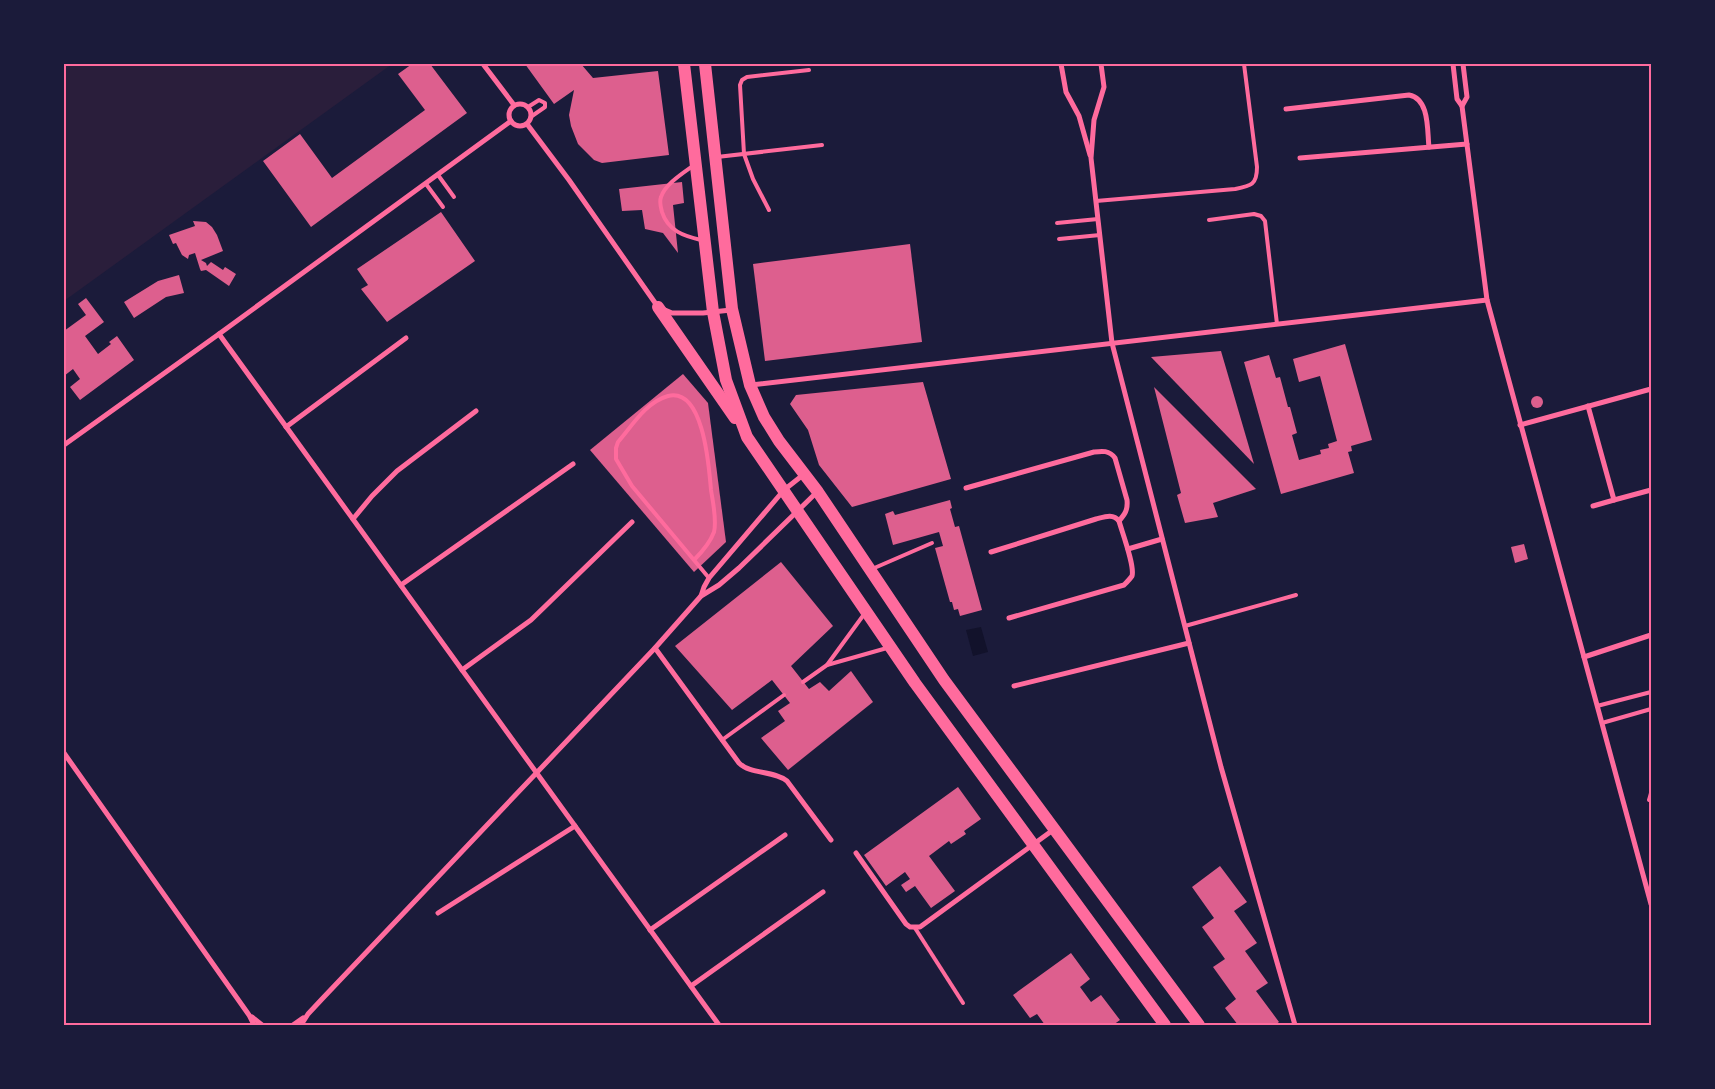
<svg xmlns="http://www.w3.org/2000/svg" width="1715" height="1089" font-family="'Fira Sans Condensed',sans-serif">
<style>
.green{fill:#2a1e3b}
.water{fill:#12122b}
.building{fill:#dd5f8e}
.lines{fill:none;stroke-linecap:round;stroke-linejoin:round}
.service{stroke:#ff6b9d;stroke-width:4}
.minor{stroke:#ff6b9d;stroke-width:5}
.primary{stroke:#ff6b9d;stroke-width:12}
.neatline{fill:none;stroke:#ff6b9d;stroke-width:2}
</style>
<rect width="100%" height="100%" fill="#1b1b3a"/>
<polygon class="green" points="64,64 392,64 64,301"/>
<polygon class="water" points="981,627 988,652 973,656 966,630"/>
<g class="building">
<polygon points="412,64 430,64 467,113 311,227 263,161 300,134 332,178 425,110 398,74"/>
<polygon points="525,64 581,64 593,78 658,71 669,155 602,163 594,160 578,144 571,126 569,115 574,90 554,104"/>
<polygon points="682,182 684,203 673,205 678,253 663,233 645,229 642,210 622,211 619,189"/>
<polygon points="441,212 475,261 387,322 361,289 368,285 357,269"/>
<polygon points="193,221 206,222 212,227 217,235 223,251 201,260 206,263 207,266 211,262 223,270 225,267 236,274 229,286 206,270 201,271 200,269 195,253 189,255 188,259 182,255 176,243 173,244 169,235 195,226"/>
<polygon points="910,244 922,342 765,361 753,264"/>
<polygon points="179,275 184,293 166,297 134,318 124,302 158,281"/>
<polygon points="86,298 104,322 85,336 98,354 111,344 109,342 117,336 134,360 80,400 70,387 80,379 73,369 64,376 64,331 86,315 78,304"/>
<polygon points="1345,344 1372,440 1351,446 1352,451 1348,452 1354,473 1281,494 1244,362 1269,355 1276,378 1280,377 1288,407 1290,407 1297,433 1292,435 1299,460 1321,454 1320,450 1329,448 1328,444 1337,441 1320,376 1299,382 1293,359"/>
<polygon points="1221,351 1254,464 1151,357"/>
<polygon points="683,374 708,403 726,542 694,572 590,450"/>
<polygon points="923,382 951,479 852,507 819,465 808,430 790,404 796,395"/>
<polygon points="1154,387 1256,489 1213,503 1218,517 1185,523 1177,495 1181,493"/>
<circle cx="1537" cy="402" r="6"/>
<polygon points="950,500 952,508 950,509 955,527 959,526 982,610 960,616 958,609 954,610 952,602 950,602 935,548 943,546 939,532 893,545 885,514 893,511 895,515"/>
<polygon points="1524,544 1528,559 1515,563 1511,547"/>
<polygon points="781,562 833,626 791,666 809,689 820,682 829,691 851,671 873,702 788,770 761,738 785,721 778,711 790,703 772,680 732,710 675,646"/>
<polygon points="958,787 981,819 964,831 966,834 951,844 949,841 929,856 955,891 931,908 915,886 906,892 901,885 910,879 905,872 886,886 864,855"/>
<polygon points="1220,866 1247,902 1234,911 1257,943 1245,951 1268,983 1256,991 1279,1022 1275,1025 1238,1025 1225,1008 1236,999 1213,967 1225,959 1202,927 1214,918 1192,887"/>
<polygon points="1071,953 1090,979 1080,987 1091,1002 1101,995 1120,1020 1113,1025 1045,1025 1037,1014 1030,1018 1013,995"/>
</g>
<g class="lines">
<g class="service">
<polyline points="528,107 539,100 545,103 545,107 532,116"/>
<polyline points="717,157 822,145"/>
<path d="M694 165C683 173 665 184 661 197 659 202 661 208 662 212 668 231 684 236 701 240"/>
<polyline points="438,175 454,197"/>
<polyline points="426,184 443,207"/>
<path d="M1096 201 1235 189C1251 186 1257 185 1257 167L1244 64"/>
<polyline points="769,210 753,179 744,154 740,85 742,80 747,77 809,70"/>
<polyline points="1209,220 1254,214 1261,216 1265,221 1277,324"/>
<polyline points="1057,223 1098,219"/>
<polyline points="1059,239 1100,235"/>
<path d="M694 560C702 552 710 543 714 532 717 520 713 503 711 490 709 468 704 387 668 396 646 402 632 426 618 442L616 448V459L632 486 709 578"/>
<polyline points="872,569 932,543"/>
<polyline points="1185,626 1296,595"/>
<polyline points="827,665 887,648"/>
<polyline points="803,682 827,665 865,613"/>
<polyline points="1597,706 1651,692"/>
<polyline points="1602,723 1651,709"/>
<polyline points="722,740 784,695"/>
<polyline points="1649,800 1651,793"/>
<polyline points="915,928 963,1003"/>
</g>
<g class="minor">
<polyline points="483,64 514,105"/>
<polyline points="1061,64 1066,92 1079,116 1090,155"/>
<polyline points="1101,64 1104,87 1094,120 1091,158 1112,343 1221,767 1295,1025"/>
<polyline points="1453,64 1457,99 1462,106 1487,300 1651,904"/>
<circle cx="520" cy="115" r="11"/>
<polyline points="1462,106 1467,97 1463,64"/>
<path d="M1286 109 1409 95C1430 99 1427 131 1429 147"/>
<polyline points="527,124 569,180 658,307 672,313 703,313 731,310"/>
<polyline points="1300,158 1467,144"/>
<polyline points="219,334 719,1025"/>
<polyline points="751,385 1487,300"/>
<polyline points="1588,406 1614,500 1651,490"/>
<polyline points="1520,425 1651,389"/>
<polyline points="286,427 406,338"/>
<polyline points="64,445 219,334 511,121"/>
<path d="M966 488 1094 452C1102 451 1109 450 1115 458L1127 500C1128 510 1125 514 1119 521"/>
<polyline points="1593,506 1614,500"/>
<polyline points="353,519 372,496 397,471 476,411"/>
<polyline points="1128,549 1162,539"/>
<path d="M991 552 1096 519C1104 517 1113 513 1119 521 1122 532 1135 566 1132 576 1130 579 1127 582 1124 585L1009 618"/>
<polyline points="401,585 573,464"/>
<polyline points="701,596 704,587 709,578 784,490 803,475"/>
<path d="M655 648 739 763C751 775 773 770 787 781L831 840"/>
<polyline points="1584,657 1651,635"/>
<polyline points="462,670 531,620 632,522"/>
<polyline points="1014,686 1189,643"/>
<polyline points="64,753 249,1015 254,1025"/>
<polyline points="856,853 906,924 910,927 920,927 1053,830"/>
<polyline points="438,913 575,826"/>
<polyline points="650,930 785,835"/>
<polyline points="691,986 823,892"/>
<polyline points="252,1017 262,1025"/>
<polyline points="293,1025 303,1018"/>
<polyline points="301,1025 308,1014 322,999 655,648 701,596 719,585 739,568 817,492"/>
</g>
<g class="primary">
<polyline points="684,64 713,312 726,380 747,437 915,683 1165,1025"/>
<polyline points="705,64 732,309 750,385 764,417 779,441 818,492 944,680 1199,1025"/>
<polyline points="658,307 735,418"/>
</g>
</g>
<rect width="1715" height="1089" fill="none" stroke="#1b1b3a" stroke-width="130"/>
<rect x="65" y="65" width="1585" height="959" class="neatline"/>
</svg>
